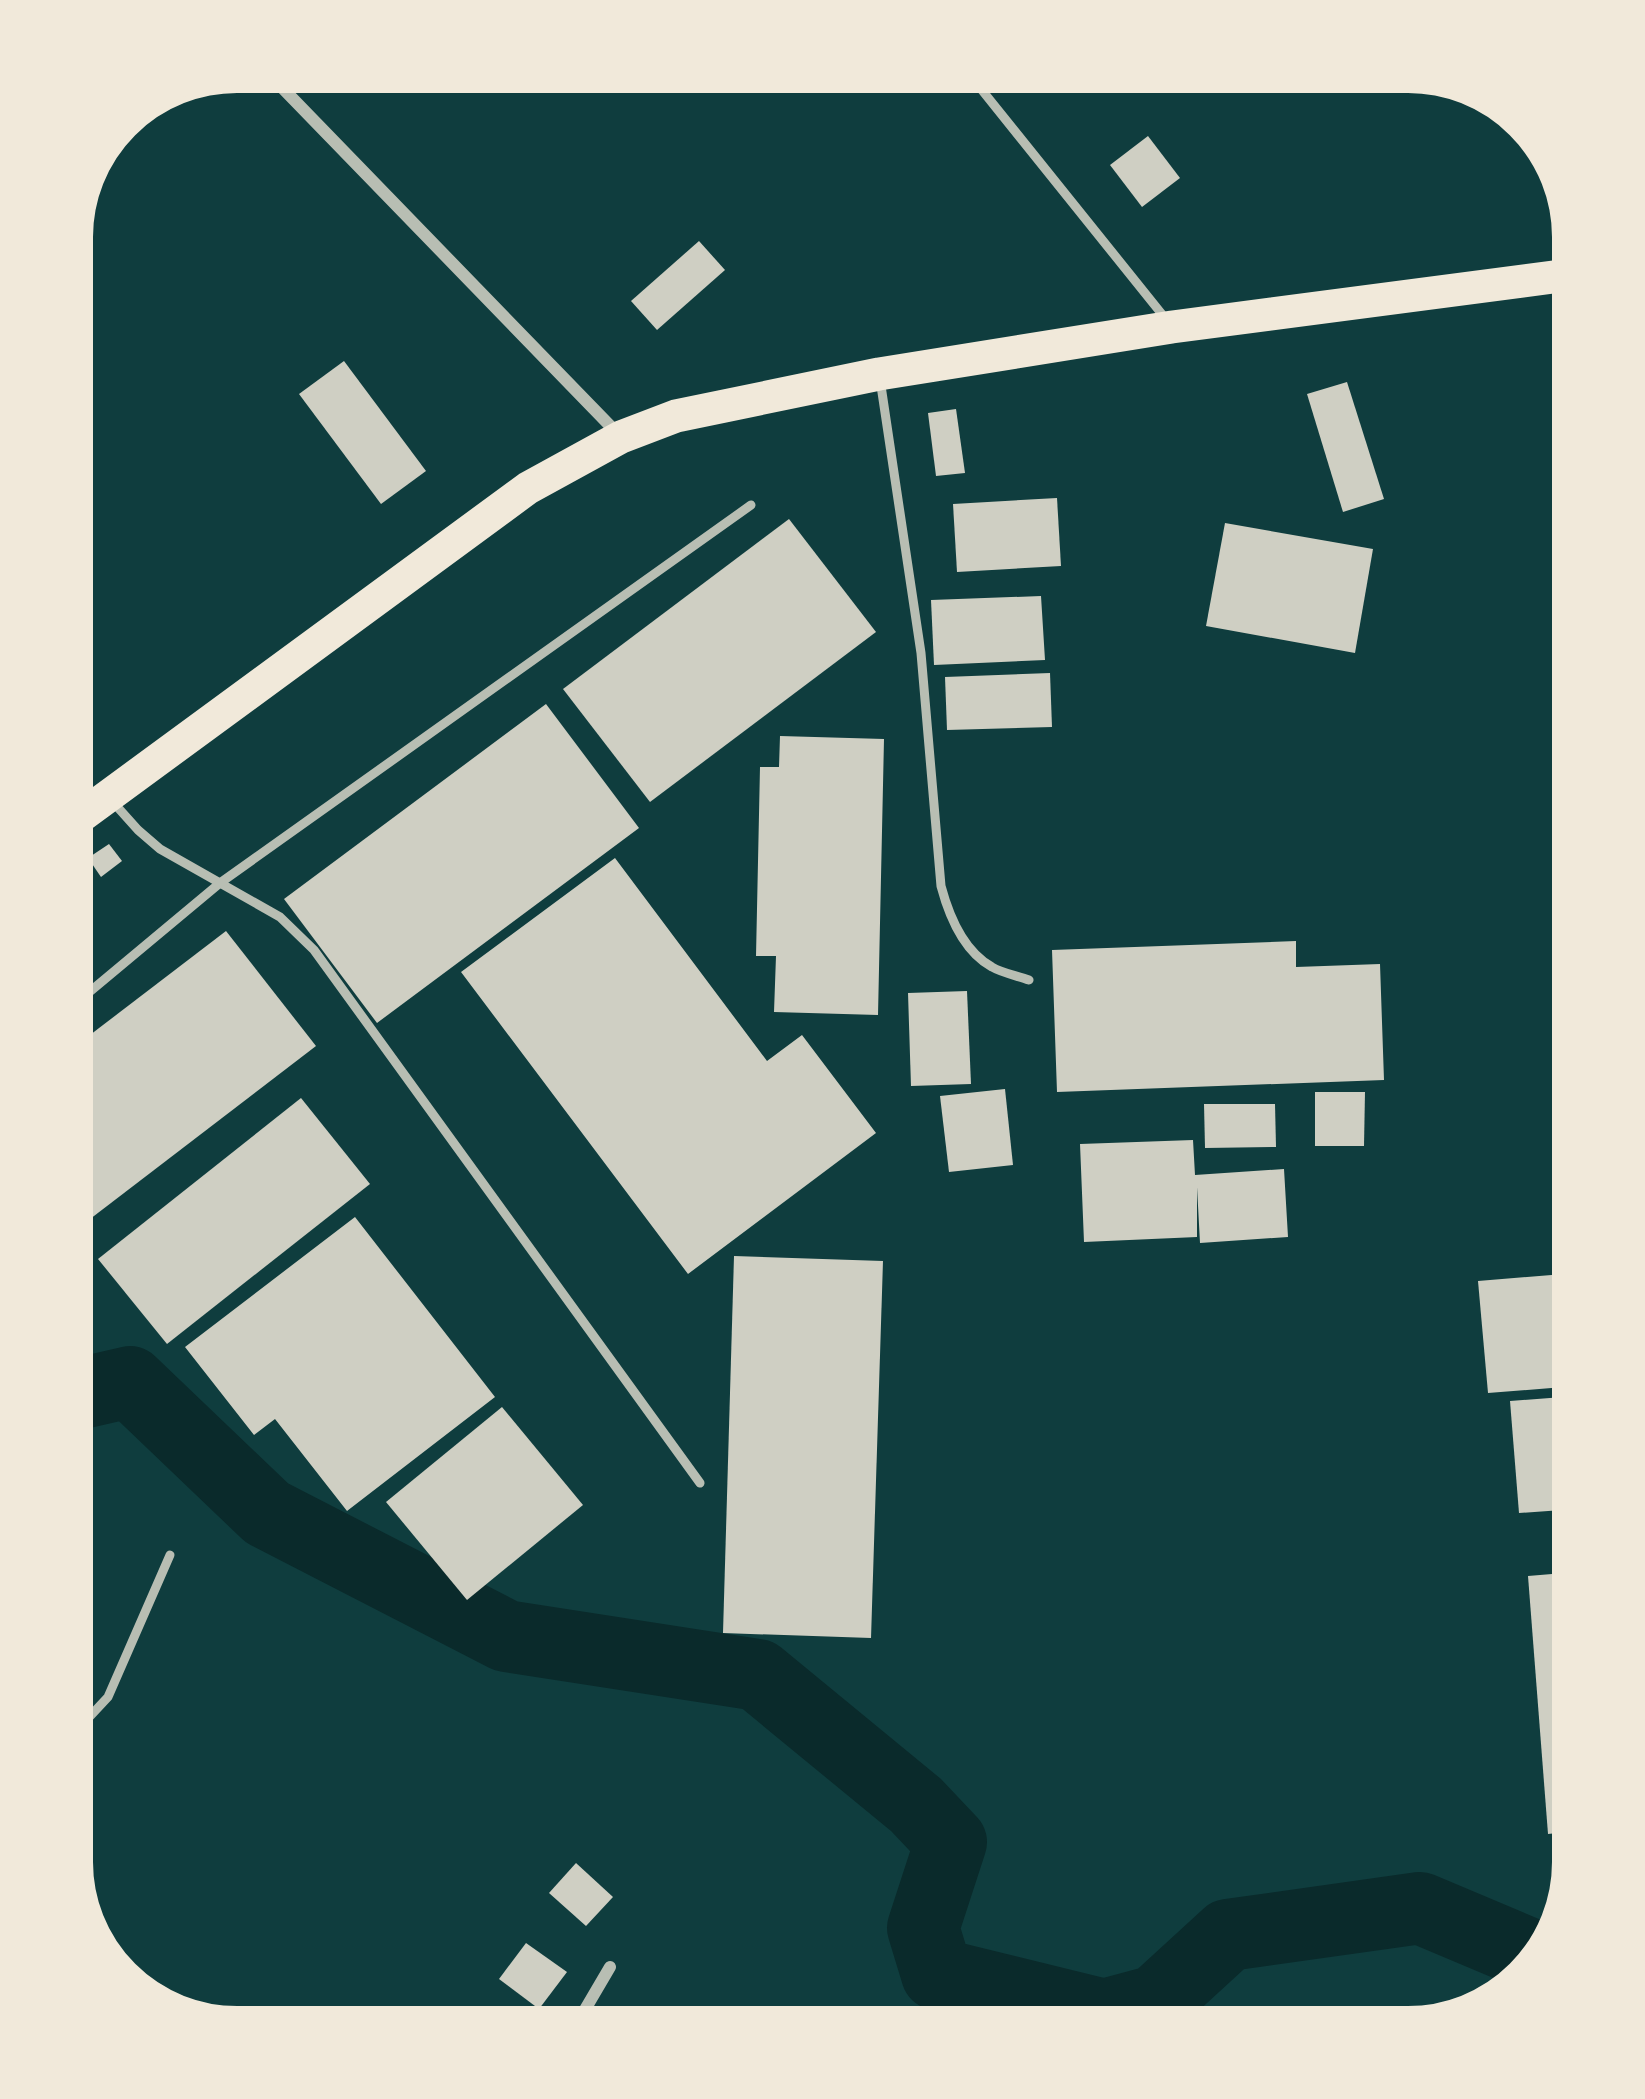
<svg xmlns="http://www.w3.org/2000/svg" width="1645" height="2099" font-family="'Fira Sans',sans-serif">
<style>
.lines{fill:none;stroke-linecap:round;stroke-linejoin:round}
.river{stroke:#0a2a2b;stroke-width:72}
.building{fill:#cfcfc3}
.service{stroke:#b8beb3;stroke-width:9}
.minor{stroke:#b8beb3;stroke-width:12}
.trunk{stroke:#f1e9da;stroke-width:33}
.rim{fill:none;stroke:#f1e9da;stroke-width:6}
</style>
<rect width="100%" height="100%" fill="#0f3d3e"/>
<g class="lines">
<polyline class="river" points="69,1396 130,1382 267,1513 506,1636 758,1675 916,1805 951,1842 923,1928 937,1974 1104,2015 1156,2001 1228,1935 1420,1908 1541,1959"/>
</g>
<g class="building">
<polygon points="1148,136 1180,178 1142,207 1110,165"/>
<polygon points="699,241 725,270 657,330 631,301"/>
<polygon points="344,361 426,471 381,504 299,394"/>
<polygon points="1347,382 1384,499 1343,512 1307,394"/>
<polygon points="956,409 965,473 936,476 928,413"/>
<polygon points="1057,498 1061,566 957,572 953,504"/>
<polygon points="789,519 876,632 650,802 563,689"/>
<polygon points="1225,523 1373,549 1355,653 1206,626"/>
<polygon points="1041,596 1045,660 934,665 931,600"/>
<polygon points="1050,673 1052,727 947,730 945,677"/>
<polygon points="546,704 639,828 377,1023 284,899"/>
<polygon points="780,736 884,739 878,1015 774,1012 776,956 756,956 760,767 779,767"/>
<polygon points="109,844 122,861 101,877 88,858"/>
<polygon points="615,858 767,1061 802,1035 876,1133 688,1274 461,972"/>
<polygon points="226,931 316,1046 77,1229 69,1219 69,1051"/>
<polygon points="1296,941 1296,967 1380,964 1384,1080 1057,1092 1052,950"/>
<polygon points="967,991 971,1084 911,1086 908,993"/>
<polygon points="1005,1089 1013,1165 949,1172 940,1096"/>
<polygon points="1315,1092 1365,1092 1364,1146 1315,1146"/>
<polygon points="301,1098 370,1184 167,1344 98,1259"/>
<polygon points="1204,1104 1275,1104 1276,1147 1205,1148"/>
<polygon points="1193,1140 1195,1175 1284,1169 1288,1237 1200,1243 1197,1187 1197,1237 1084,1242 1080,1144"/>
<polygon points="355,1217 495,1397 347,1511 275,1419 254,1435 185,1347"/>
<polygon points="734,1256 883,1261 871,1638 723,1633"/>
<polygon points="1576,1273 1576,1386 1488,1393 1478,1281"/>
<polygon points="1576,1396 1576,1509 1519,1513 1510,1401"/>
<polygon points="502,1407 583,1505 467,1600 386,1502"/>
<polygon points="1576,1572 1576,1831 1548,1834 1528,1576"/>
<polygon points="576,1863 613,1897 586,1926 549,1893"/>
<polygon points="526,1943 567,1972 539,2009 499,1979"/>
</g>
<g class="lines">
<g class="service">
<polyline points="965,69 1165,318"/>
<path d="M880 379 921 653 941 886C949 916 963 951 992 967 1002 973 1018 976 1029 980"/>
<polyline points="112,801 138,830 160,849 280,917 314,950 700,1483"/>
<polyline points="69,1009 220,883 751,505"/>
<polyline points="69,1730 80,1727 108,1697 170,1555"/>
</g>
<g class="minor">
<polyline points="264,69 620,436"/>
<polyline points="573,2030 610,1967"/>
</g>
<polyline class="trunk" points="69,825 528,488 621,437 676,416 879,374 1172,327 1576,274"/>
</g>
<path d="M0 0H1645V2099H0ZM237 90H1408A147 147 0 0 1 1555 237V1862A147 147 0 0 1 1408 2009H237A147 147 0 0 1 90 1862V237A147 147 0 0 1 237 90Z" fill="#f1e9da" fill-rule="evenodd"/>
<path class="rim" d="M237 90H1408A147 147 0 0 1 1555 237V1862A147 147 0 0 1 1408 2009H237A147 147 0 0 1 90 1862V237A147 147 0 0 1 237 90Z"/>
</svg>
